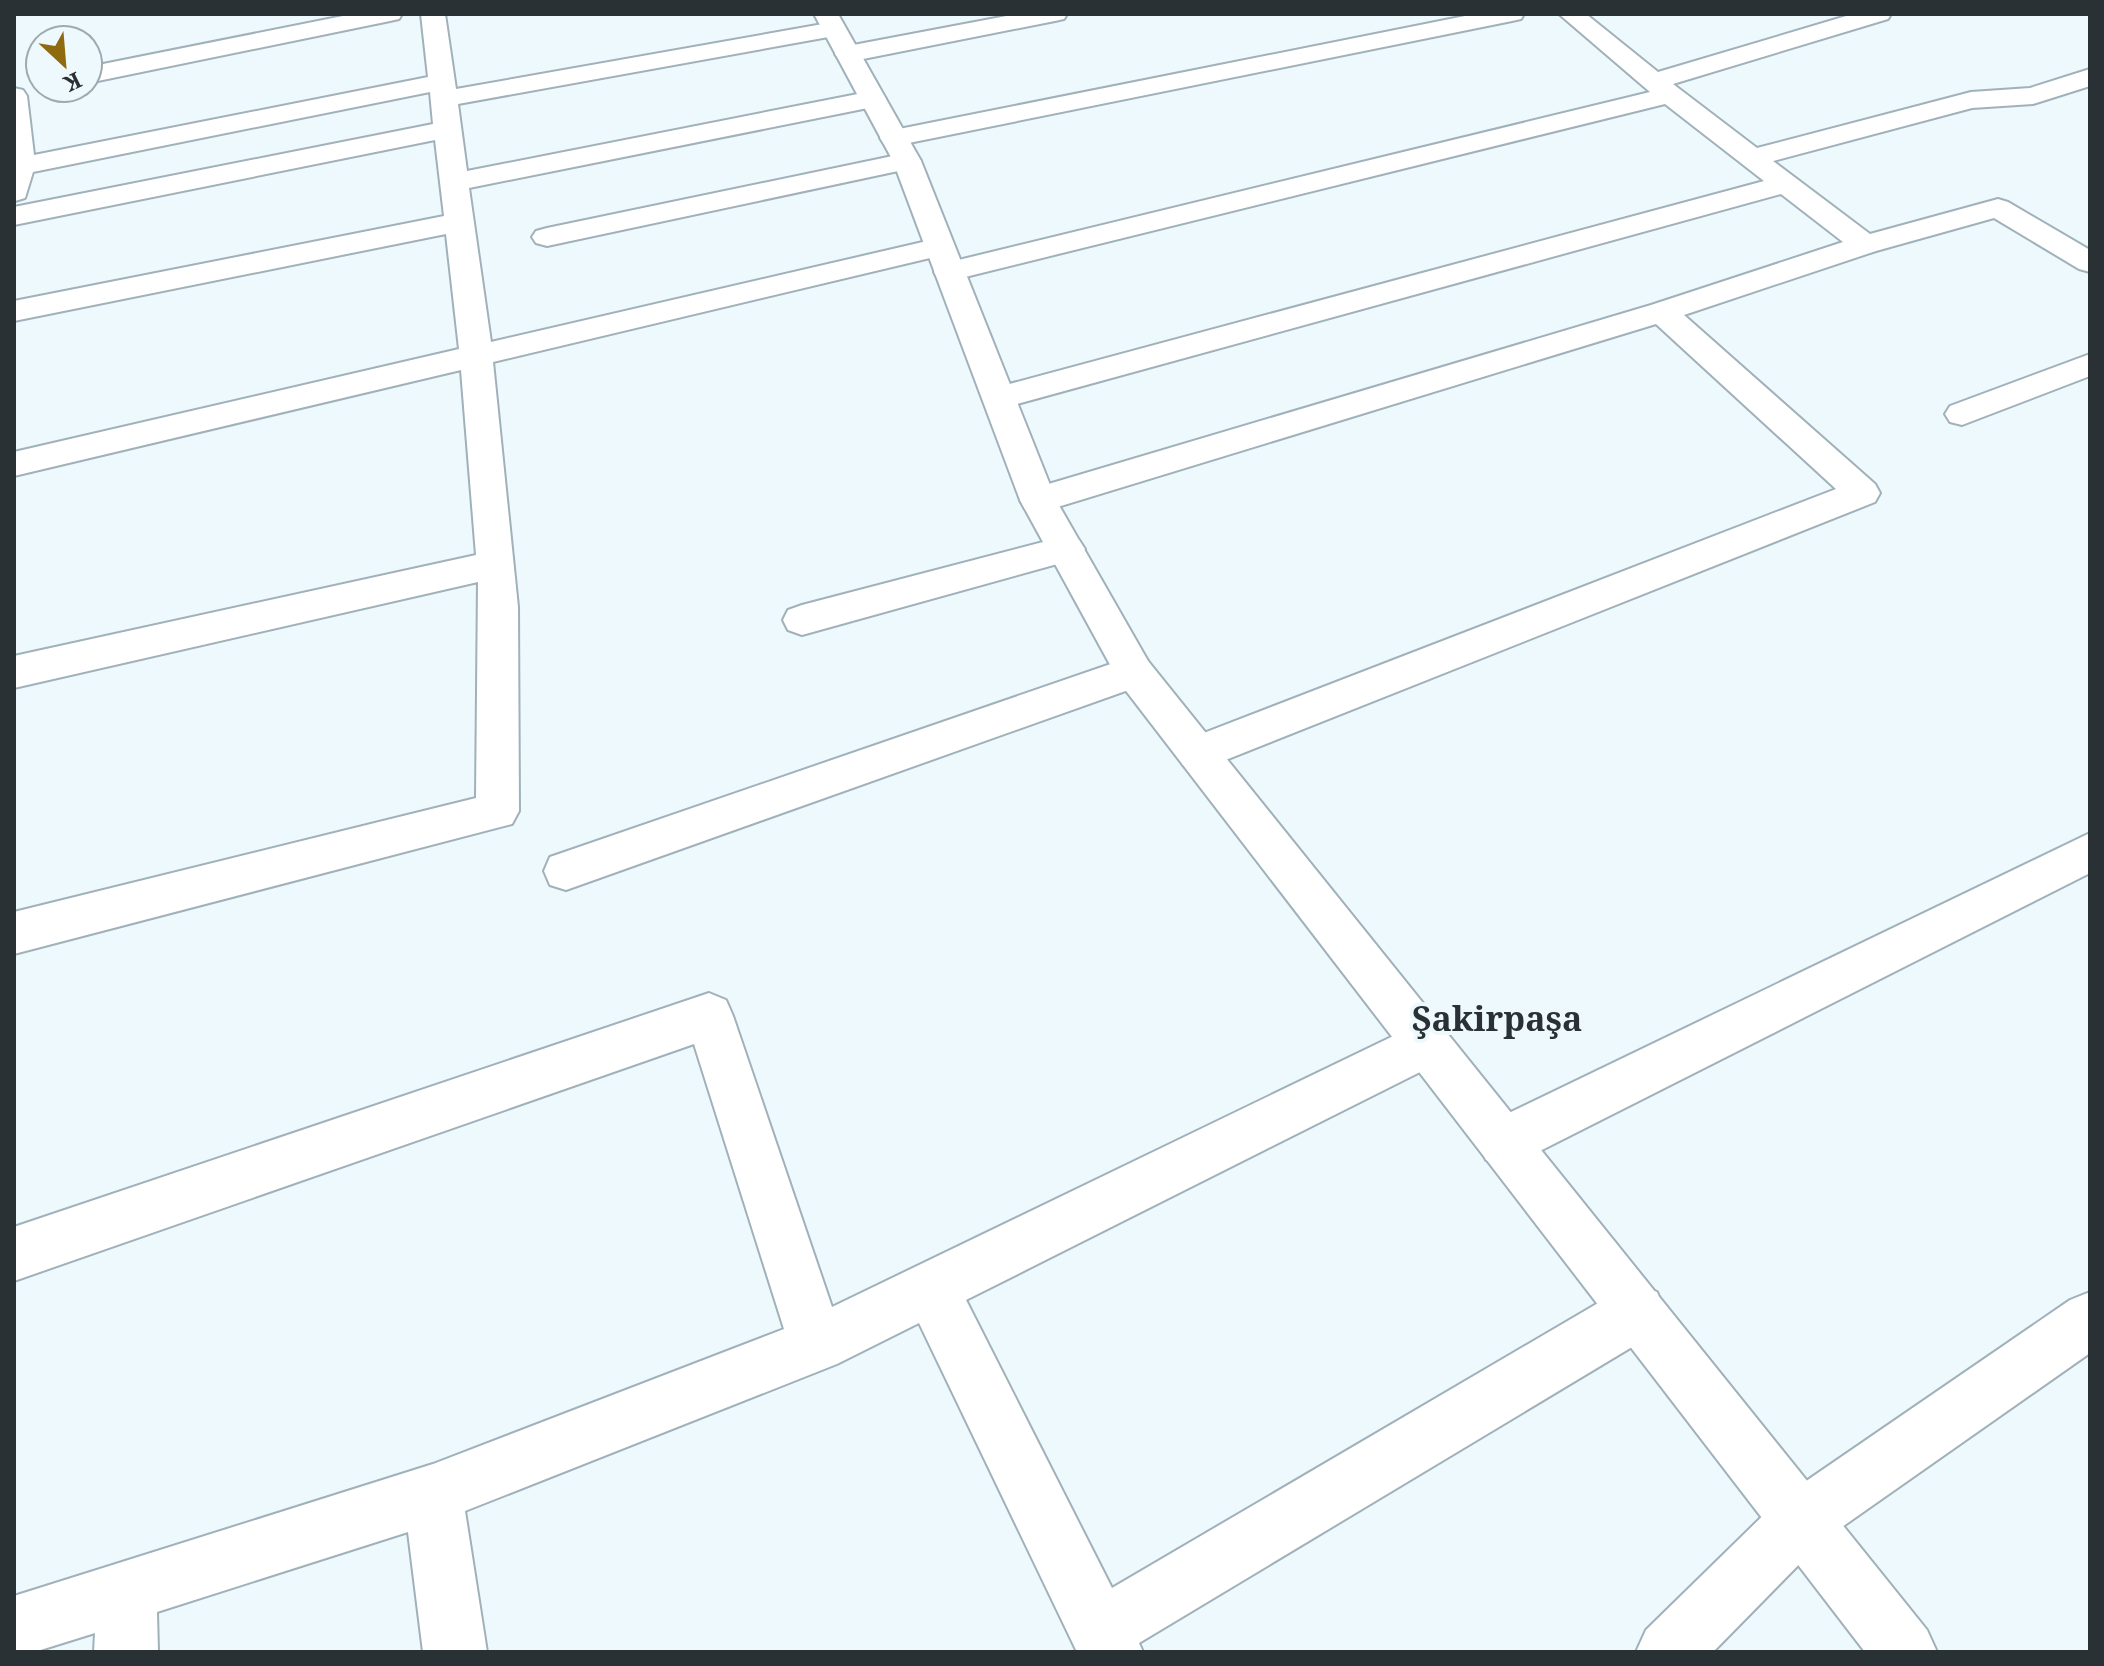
<svg xmlns="http://www.w3.org/2000/svg" width="2104" height="1666" font-family="'Noto Serif',serif">
<style>
.lines{fill:none;stroke-linecap:round;stroke-linejoin:round}
.minor-casing{stroke:#a0b1ba;stroke-width:4}
.secondary-casing{stroke:#a0b1ba;stroke-width:4}
.minor{fill:#fff;fill-rule:evenodd}
.secondary{fill:#fff;fill-rule:evenodd}
.labels{text-anchor:middle;stroke-width:8;stroke-linejoin:round;paint-order:stroke}
.district-label{font-size:34px;font-weight:bold;fill:#2a3134;stroke:#eef9fe}
</style>
<rect width="100%" height="100%" fill="#eef9fe"/>
<g class="lines">
<defs>
<g id="minor">
<polygon points="353,14 402,14 399,19 390,21 88,83 88,67"/>
<polygon points="421,14 445,14 456,89 834,22 843,24 846,29 843,34 834,36 458,104 467,171 873,91 882,93 886,99 882,105 873,107 469,188 491,342 940,238 951,241 955,247 951,253 493,362 518,607 519,811 512,824 14,954 14,912 476,798 478,582 14,688 14,656 476,555 461,370 14,476 14,452 459,349 446,234 14,321 14,301 444,216 435,140 14,225 14,207 433,124 430,92 33,172 25,198 15,201 14,88 23,90 27,96 34,155 428,77"/>
<polygon points="1017,14 1067,14 1064,19 1055,21 848,62 839,59 835,54 839,49 848,46"/>
<polygon points="1475,14 1524,14 1521,19 1512,21 894,146 884,144 880,138 884,132 894,130"/>
<polygon points="1559,14 1586,14 1658,72 1853,14 1891,14 1888,19 1673,84 1757,148 1971,92 2030,88 2090,69 2090,86 2033,104 1972,108 1773,161 1870,234 1998,199 2008,202 2090,250 2090,272 2079,269 1994,218 1876,251 1684,315 1875,484 1880,493 1875,502 1213,765 1198,770 1183,765 1177,753 1183,741 1836,489 1656,324 1038,513 1025,509 1020,500 1025,491 1651,305 1843,242 1781,194 999,409 987,406 982,398 987,390 1764,181 1665,104 949,281 938,279 934,272 938,265 1650,92"/>
<polygon points="907,153 917,155 921,161 917,167 547,246 536,243 532,237 536,231 547,228"/>
<polygon points="2090,354 2090,376 1962,425 1950,422 1945,414 1950,406"/>
<polygon points="1066,536 1079,540 1085,549 1079,558 802,635 788,630 783,620 788,610 802,605"/>
<polygon points="1134,656 1148,661 1154,672 1148,683 566,890 550,885 544,871 550,857"/>
<polygon points="2090,833 2090,873 1522,1160 1504,1167 1486,1160 1478,1142 1486,1124"/>
<polygon points="709,993 726,1000 733,1016 832,1307 1410,1028 1427,1021 1444,1028 1451,1044 1444,1060 966,1300 1112,1588 1617,1292 1637,1284 1657,1292 1665,1312 1657,1332 1139,1643 1143,1652 1077,1652 919,1323 837,1364 465,1511 487,1652 423,1652 408,1532 157,1612 158,1652 94,1652 95,1633 34,1652 14,1652 14,1596 433,1464 784,1329 694,1044 14,1281 14,1227"/>
<polygon points="2090,1292 2090,1353 1822,1541 1713,1652 1636,1652 1646,1630 1780,1499 2070,1300"/>
</g>
<polygon id="secondary" points="814,14 838,14 921,161 1056,500 1148,661 1927,1630 1937,1652 1865,1652 1120,683 1020,500 893,161"/>
</defs>
<use href="#minor" class="minor-casing"/>
<use href="#secondary" class="secondary-casing"/>
<use href="#minor" class="minor"/>
<use href="#secondary" class="secondary"/>
</g>
<g class="labels">
<g class="district-label">
<text x="1497" y="1031">Şakirpaşa</text>
</g>
</g>
<rect width="2104" height="1666" fill="none" stroke="#2a3134" stroke-width="32"/>
<g transform="translate(64 64) rotate(154)"><circle r="38" fill="#eef9fe" stroke="#a0a9ad" stroke-width="2"/>
<path d="M0-6L14 30L0 20L-14 30Z" fill="#8f6a0f"/>
<text y="-12" font-size="22" font-weight="bold" text-anchor="middle" fill="#2a3134">K</text>
</g>
</svg>
